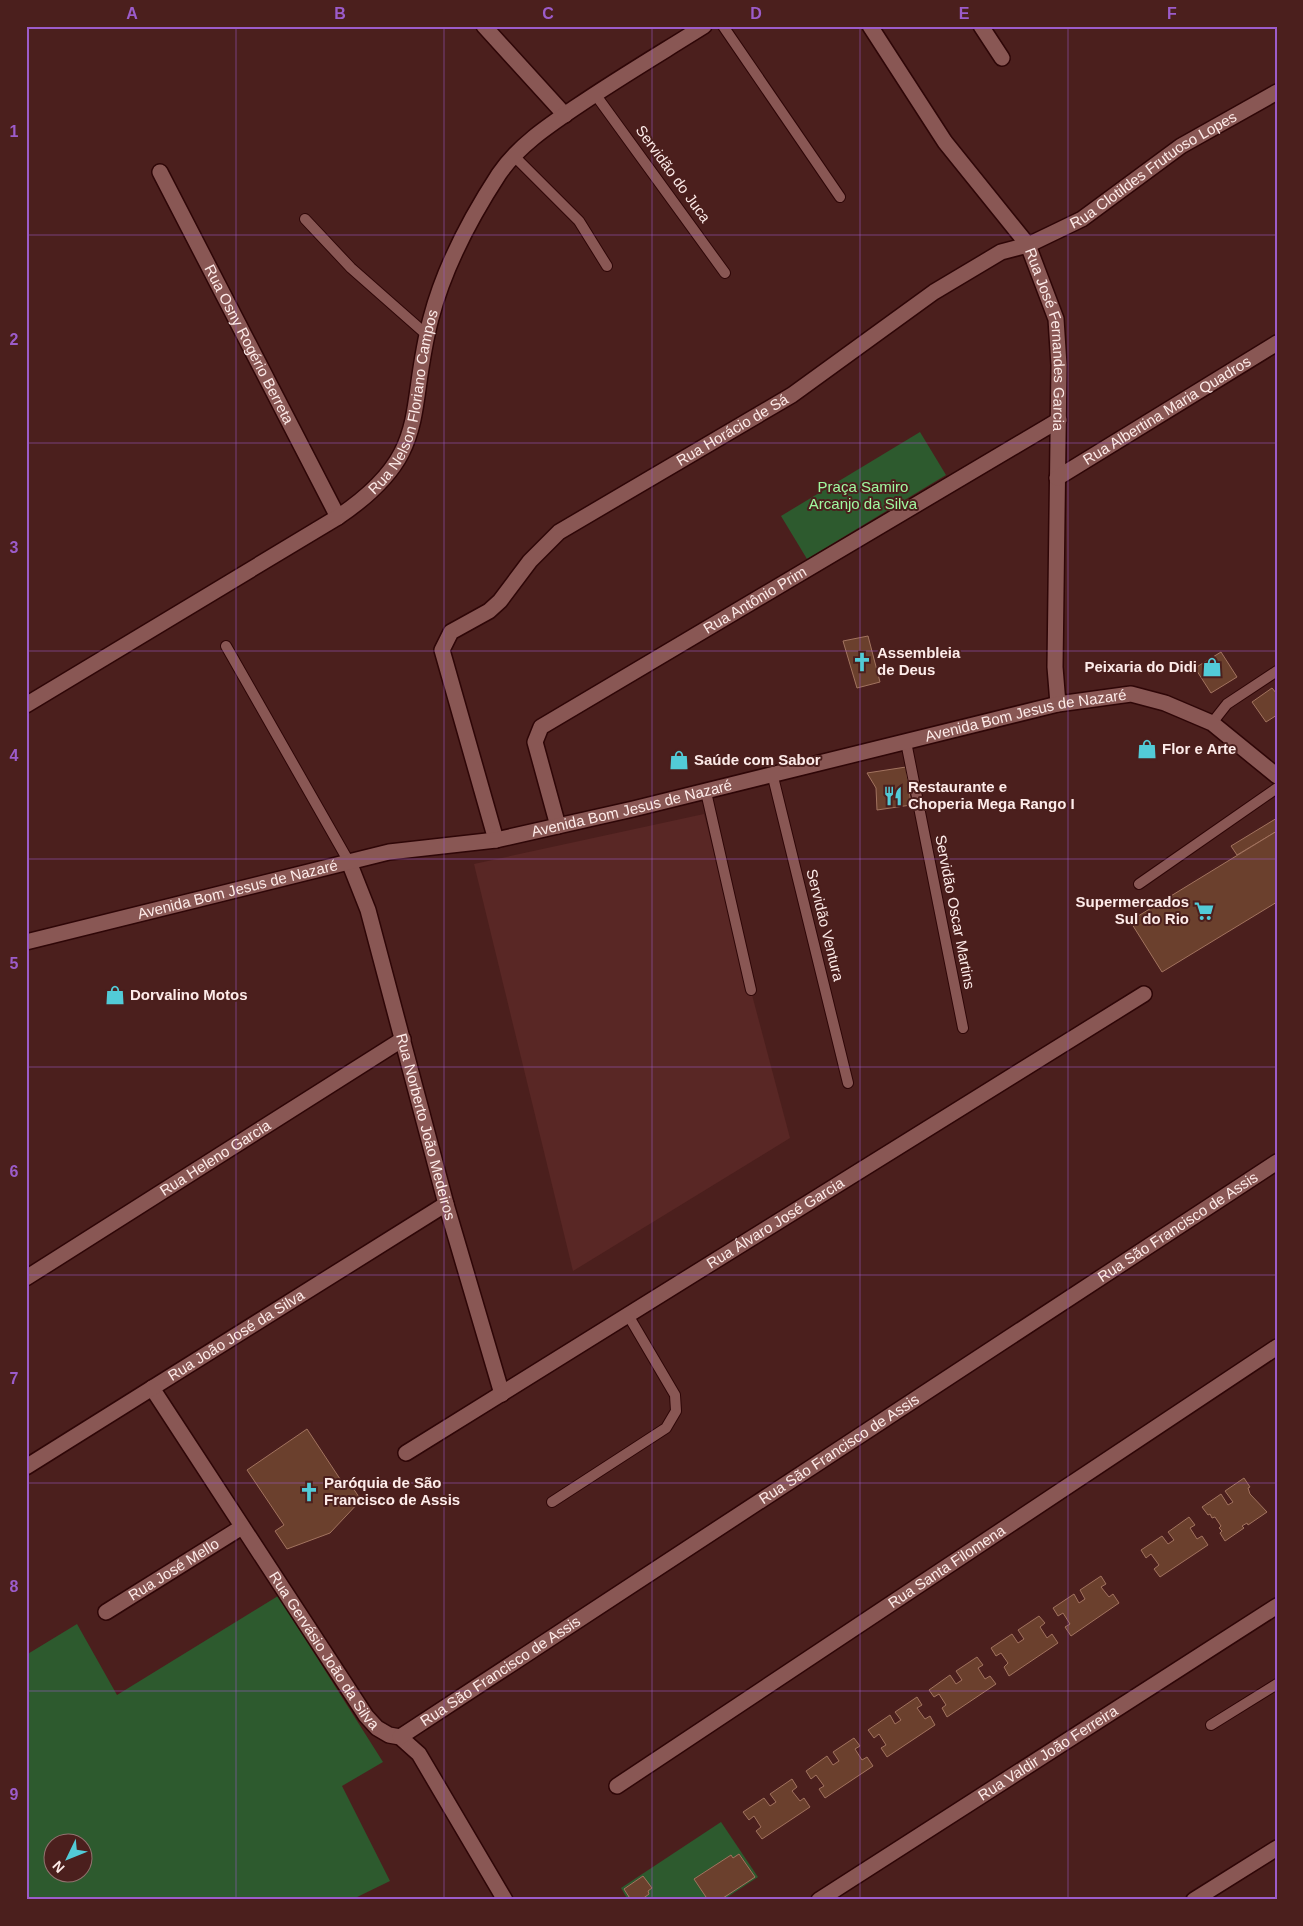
<svg xmlns="http://www.w3.org/2000/svg" width="1303" height="1926" font-family="Helvetica,sans-serif">
<style>
.built{fill:#592725}
.green{fill:#2d5a2e;fill-rule:evenodd}
.building{fill:#6b402d;stroke:#a2735f}
.lines{fill:none;stroke-linecap:round;stroke-linejoin:round}
.service-casing{stroke:#2e0607;stroke-width:12}
.minor-casing{stroke:#2e0607;stroke-width:18}
.tertiary-casing{stroke:#2e0607;stroke-width:18}
.secondary-casing{stroke:#2e0607;stroke-width:18}
.service{stroke:#895754;stroke-width:10}
.minor{stroke:#895754;stroke-width:15}
.tertiary{stroke:#895754;stroke-width:15}
.secondary{stroke:#895754;stroke-width:15}
.grid{fill:none;stroke:#9c5cca;stroke-width:1;stroke-opacity:0.55}
.labels{text-anchor:middle;stroke-width:4;stroke-linejoin:round;paint-order:stroke}
.street-label{font-size:15px;fill:#fdebe9;stroke:#4b1f1d}
.park-label{font-size:15px;fill:#a0f9a0;stroke:#4b1f1d}
.poi-label{font-size:15px;font-weight:bold;fill:#fdebe9;stroke:#4b1f1d;text-anchor:start}
.neatline{fill:none;stroke:#9c5cca;stroke-width:2}
.grid-label{font-size:16px;text-anchor:middle;font-weight:bold;fill:#9c5cca}
</style>
<rect width="100%" height="100%" fill="#4b1f1d"/>
<polygon class="built" points="704,814 790,1138 573,1271 474,864"/>
<g class="green">
<polygon points="920,432 946,475 807,559 781,516"/>
<path d="M278 1596 383 1762 342 1786 390 1881 351 1900H26V1655L77 1624 117 1695ZM52 1844H82V1874H52Z"/>
<polygon points="721,1822 758,1877 723,1900 628,1900 621,1888"/>
</g>
<g class="building">
<polygon points="868,636 880,682 857,688 843,641"/>
<polygon points="1221,652 1237,677 1211,693 1195,668"/>
<polygon points="1272,688 1277,694 1277,715 1266,722 1252,702"/>
<polygon points="906,767 911,805 877,810 876,788 867,773"/>
<polygon points="1277,818 1277,831 1237,855 1231,846"/>
<polygon points="1277,831 1277,902 1162,972 1130,921"/>
<polygon points="307,1429 344,1485 349,1482 361,1500 330,1533 287,1549 275,1531 284,1525 247,1470"/>
<polygon points="1244,1478 1250,1487 1248,1488 1250,1494 1267,1512 1248,1525 1247,1523 1242,1526 1244,1528 1225,1541 1220,1533 1222,1531 1219,1528 1221,1526 1215,1517 1212,1518 1210,1514 1208,1515 1202,1507 1221,1494 1228,1505 1233,1502 1225,1491"/>
<polygon points="1189,1517 1195,1525 1190,1528 1197,1539 1202,1536 1208,1545 1160,1577 1154,1569 1159,1565 1151,1554 1146,1558 1141,1550 1162,1536 1168,1544 1174,1540 1168,1532"/>
<polygon points="1101,1576 1106,1584 1101,1587 1109,1597 1113,1594 1119,1603 1071,1636 1065,1627 1070,1624 1063,1613 1058,1616 1053,1608 1074,1594 1079,1603 1085,1599 1080,1590"/>
<polygon points="1039,1616 1045,1623 1040,1627 1047,1638 1052,1634 1058,1643 1009,1676 1004,1667 1008,1663 1001,1653 996,1656 991,1648 1012,1634 1018,1643 1024,1639 1018,1630"/>
<polygon points="977,1657 983,1665 978,1668 985,1679 990,1676 996,1684 947,1717 942,1708 946,1705 939,1694 934,1697 929,1690 950,1675 956,1684 962,1680 956,1671"/>
<polygon points="917,1697 922,1705 917,1708 925,1719 930,1716 935,1725 887,1757 881,1748 886,1745 879,1734 874,1738 868,1730 890,1715 895,1724 901,1720 895,1712"/>
<polygon points="854,1738 860,1746 855,1749 862,1760 867,1757 873,1766 825,1798 819,1789 824,1786 816,1775 811,1779 806,1771 827,1756 833,1765 839,1761 833,1752"/>
<polygon points="792,1779 797,1787 792,1791 800,1801 804,1798 810,1807 762,1839 756,1831 761,1827 754,1816 749,1820 743,1812 764,1798 770,1806 776,1802 770,1794"/>
<polygon points="739,1854 755,1877 720,1900 708,1900 694,1879 731,1855 733,1858"/>
<polygon points="643,1876 652,1888 648,1891 649,1894 641,1900 631,1900 624,1889"/>
</g>
<g class="lines">
<defs>
<g id="service">
<polyline points="723,26 840,197"/>
<polyline points="595,94 725,273"/>
<polyline points="514,156 579,221 607,266"/>
<polyline points="305,219 351,268 427,335"/>
<polyline points="226,646 349,862"/>
<polyline points="1212,723 1227,704 1277,671"/>
<polyline points="906,742 963,1028"/>
<polyline points="772,773 848,1083"/>
<polyline points="706,792 751,990"/>
<polyline points="1139,884 1277,788"/>
<polyline points="552,1502 666,1428 676,1411 675,1395 628,1315"/>
<polyline points="1211,1725 1277,1684"/>
</g>
<g id="minor">
<polyline points="484,26 565,115"/>
<path id="s1" d="M870 26 945 142 1028 245 1056 319 1059 365 1055 667 1058 704"/>
<polyline points="981,26 1002,58"/>
<path id="s2" d="M160 172 338 517"/>
<path id="s3" d="M1057 478 1277 343"/>
<path id="s4" d="M558 826 535 742 541 727 1059 420"/>
<path id="s5" d="M496 840 442 650 451 632 489 611 500 601 530 561 559 532 792 395 934 292 1001 252 1028 245 1082 219 1181 146 1277 92"/>
<path id="s6" d="M349 862 368 910 446 1204 502 1394"/>
<path id="s7" d="M26 1278 403 1039"/>
<path id="s8" d="M152 1388 366 1716 377 1728 389 1735 400 1737 419 1754 505 1900"/>
<path id="s9" d="M406 1453 1144 994"/>
<path id="s10" d="M26 1467 446 1204"/>
<path id="s11" d="M106 1612 242 1527"/>
<path id="s12" d="M400 1737 1277 1162"/>
<path id="s13" d="M617 1786 1277 1347"/>
<path id="s14" d="M819 1900 1277 1606"/>
<polyline points="1194,1900 1277,1848"/>
</g>
<g id="tertiary">
<path id="s15" d="M26 705 338 517C433 453 406 412 431 318 444 268 471 217 499 174 518 146 548 126 576 107 617 79 661 53 704 26"/>
</g>
<g id="secondary">
<path id="s16" d="M26 942 389 852 496 840 633 809 1058 704 1131 694 1165 703 1212 723 1277 776"/>
</g>
</defs>
<use href="#service" class="service-casing"/>
<use href="#minor" class="minor-casing"/>
<use href="#tertiary" class="tertiary-casing"/>
<use href="#secondary" class="secondary-casing"/>
<use href="#service" class="service"/>
<use href="#minor" class="minor"/>
<use href="#tertiary" class="tertiary"/>
<use href="#secondary" class="secondary"/>
</g>
<path class="grid" d="M236 26V1900M444 26V1900M652 26V1900M860 26V1900M1068 26V1900M26 235H1277M26 443H1277M26 651H1277M26 859H1277M26 1067H1277M26 1275H1277M26 1483H1277M26 1691H1277"/>
<defs>
<symbol id="church-bare" viewBox="-9 -9 18 18"><path d="M-1.2-6h2.4v3.5h3.3v2.4h-3.3V6h-2.4V-.1h-3.3v-2.4h3.3Z" fill="#52cbd7" stroke="#4b1f1d" stroke-width="2.5" paint-order="stroke"/></symbol>
<symbol id="shop-bare" viewBox="-9 -9 18 18"><path d="M-5-2.5h2.3a2.7 3.5 0 0 1 5.4 0H5L5.5 6h-11ZM-1.5-2.5h3a1.5 2.3 0 0 0-3 0Z" fill="#52cbd7" stroke="#4b1f1d" stroke-width="2.5" paint-order="stroke"/></symbol>
<symbol id="restaurant-bare" viewBox="-9 -9 18 18"><path d="M-5-6h1v4h1v-4h1v4h1v-4h1v5L-1.5 .5V6h-2V.5L-5-1ZM5-6V6H3V1.5H1.5Q1.5-4 5-6Z" fill="#52cbd7" stroke="#4b1f1d" stroke-width="2.5" paint-order="stroke"/></symbol>
<symbol id="supermarket-bare" viewBox="-9 -9 18 18"><path d="M-6-5.5h2.5l.6 2H6L4.5 2H-2.5L-4.4-4H-6ZM-1.5 3.2a1.3 1.3 0 1 0 .1 0ZM3 3.2a1.3 1.3 0 1 0 .1 0Z" fill="#52cbd7" stroke="#4b1f1d" stroke-width="2.5" paint-order="stroke"/></symbol>
</defs>
<g fill-rule="evenodd">
<use href="#church-bare" x="848" y="648" width="28" height="28"/>
<use href="#shop-bare" x="1198" y="653" width="28" height="28"/>
<use href="#shop-bare" x="1133" y="735" width="28" height="28"/>
<use href="#shop-bare" x="665" y="746" width="28" height="28"/>
<use href="#restaurant-bare" x="879" y="782" width="28" height="28"/>
<use href="#supermarket-bare" x="1190" y="897" width="28" height="28"/>
<use href="#shop-bare" x="101" y="981" width="28" height="28"/>
<use href="#church-bare" x="295" y="1478" width="28" height="28"/>
</g>
<g class="labels">
<g class="street-label">
<text dy="5" stroke="none"><textPath href="#s5" startOffset="1065">Rua Clotildes Frutuoso Lopes</textPath></text>
<text transform="translate(673 174) rotate(54)" y="5">Servidão do Juca</text>
<text dy="5" stroke="none"><textPath href="#s1" startOffset="368">Rua José Fernandes Garcia</textPath></text>
<text dy="5" stroke="none"><textPath href="#s2" startOffset="194">Rua Osny Rogério Berreta</textPath></text>
<text dy="5" stroke="none"><textPath href="#s15" startOffset="504">Rua Nelson Floriano Campos</textPath></text>
<text dy="5" stroke="none"><textPath href="#s3" startOffset="129">Rua Albertina Maria Quadros</textPath></text>
<text dy="5" stroke="none"><textPath href="#s5" startOffset="568">Rua Horácio de Sá</textPath></text>
<text dy="5" stroke="none"><textPath href="#s4" startOffset="352">Rua Antônio Prim</textPath></text>
<text dy="5" stroke="none"><textPath href="#s16" startOffset="1026">Avenida Bom Jesus de Nazaré</textPath></text>
<text dy="5" stroke="none"><textPath href="#s16" startOffset="621">Avenida Bom Jesus de Nazaré</textPath></text>
<text dy="5" stroke="none"><textPath href="#s16" startOffset="218">Avenida Bom Jesus de Nazaré</textPath></text>
<text transform="translate(955 912) rotate(79)" y="5">Servidão Oscar Martins</text>
<text transform="translate(825 925) rotate(76)" y="5">Servidão Ventura</text>
<text dy="5" stroke="none"><textPath href="#s6" startOffset="276">Rua Norberto João Medeiros</textPath></text>
<text dy="5" stroke="none"><textPath href="#s7" startOffset="224">Rua Heleno Garcia</textPath></text>
<text dy="5" stroke="none"><textPath href="#s9" startOffset="435">Rua Álvaro José Garcia</textPath></text>
<text dy="5" stroke="none"><textPath href="#s12" startOffset="930">Rua São Francisco de Assis</textPath></text>
<text dy="5" stroke="none"><textPath href="#s10" startOffset="248">Rua João José da Silva</textPath></text>
<text dy="5" stroke="none"><textPath href="#s12" startOffset="525">Rua São Francisco de Assis</textPath></text>
<text dy="5" stroke="none"><textPath href="#s13" startOffset="396">Rua Santa Filomena</textPath></text>
<text dy="5" stroke="none"><textPath href="#s11" startOffset="80">Rua José Mello</textPath></text>
<text dy="5" stroke="none"><textPath href="#s8" startOffset="314">Rua Gervásio João da Silva</textPath></text>
<text dy="5" stroke="none"><textPath href="#s12" startOffset="120">Rua São Francisco de Assis</textPath></text>
<text dy="5" stroke="none"><textPath href="#s14" startOffset="272">Rua Valdir João Ferreira</textPath></text>
</g>
<g class="park-label">
<text x="863" y="492">Praça Samiro<tspan x="863" dy="17">Arcanjo da Silva</tspan></text>
</g>
<g class="poi-label">
<text x="877" y="658">Assembleia<tspan x="877" dy="17">de Deus</tspan></text>
<text x="1197" y="672" text-anchor="end">Peixaria do Didi</text>
<text x="1162" y="754">Flor e Arte</text>
<text x="694" y="765">Saúde com Sabor</text>
<text x="908" y="792">Restaurante e<tspan x="908" dy="17">Choperia Mega Rango I</tspan></text>
<text x="1189" y="907" text-anchor="end">Supermercados<tspan x="1189" dy="17">Sul do Rio</tspan></text>
<text x="130" y="1000">Dorvalino Motos</text>
<text x="324" y="1488">Paróquia de São<tspan x="324" dy="17">Francisco de Assis</tspan></text>
</g>
</g>
<rect width="1303" height="1926" fill="none" stroke="#4b1f1d" stroke-width="55"/>
<g transform="translate(68 1858) rotate(227)"><circle r="24" fill="#4b1f1d" stroke="#92716f"/>
<path d="M0-4L9 19L0 12L-9 19Z" fill="#52cbd7"/>
<text y="-8" font-size="14" font-weight="bold" text-anchor="middle" fill="#fdebe9">N</text>
</g>
<rect x="28" y="28" width="1248" height="1870" class="neatline"/>
<g class="grid-label">
<text x="132" y="19">A</text>
<text x="340" y="19">B</text>
<text x="548" y="19">C</text>
<text x="756" y="19">D</text>
<text x="964" y="19">E</text>
<text x="1172" y="19">F</text>
<text x="14" y="137">1</text>
<text x="14" y="345">2</text>
<text x="14" y="553">3</text>
<text x="14" y="761">4</text>
<text x="14" y="969">5</text>
<text x="14" y="1177">6</text>
<text x="14" y="1384">7</text>
<text x="14" y="1592">8</text>
<text x="14" y="1800">9</text>
</g>
</svg>
